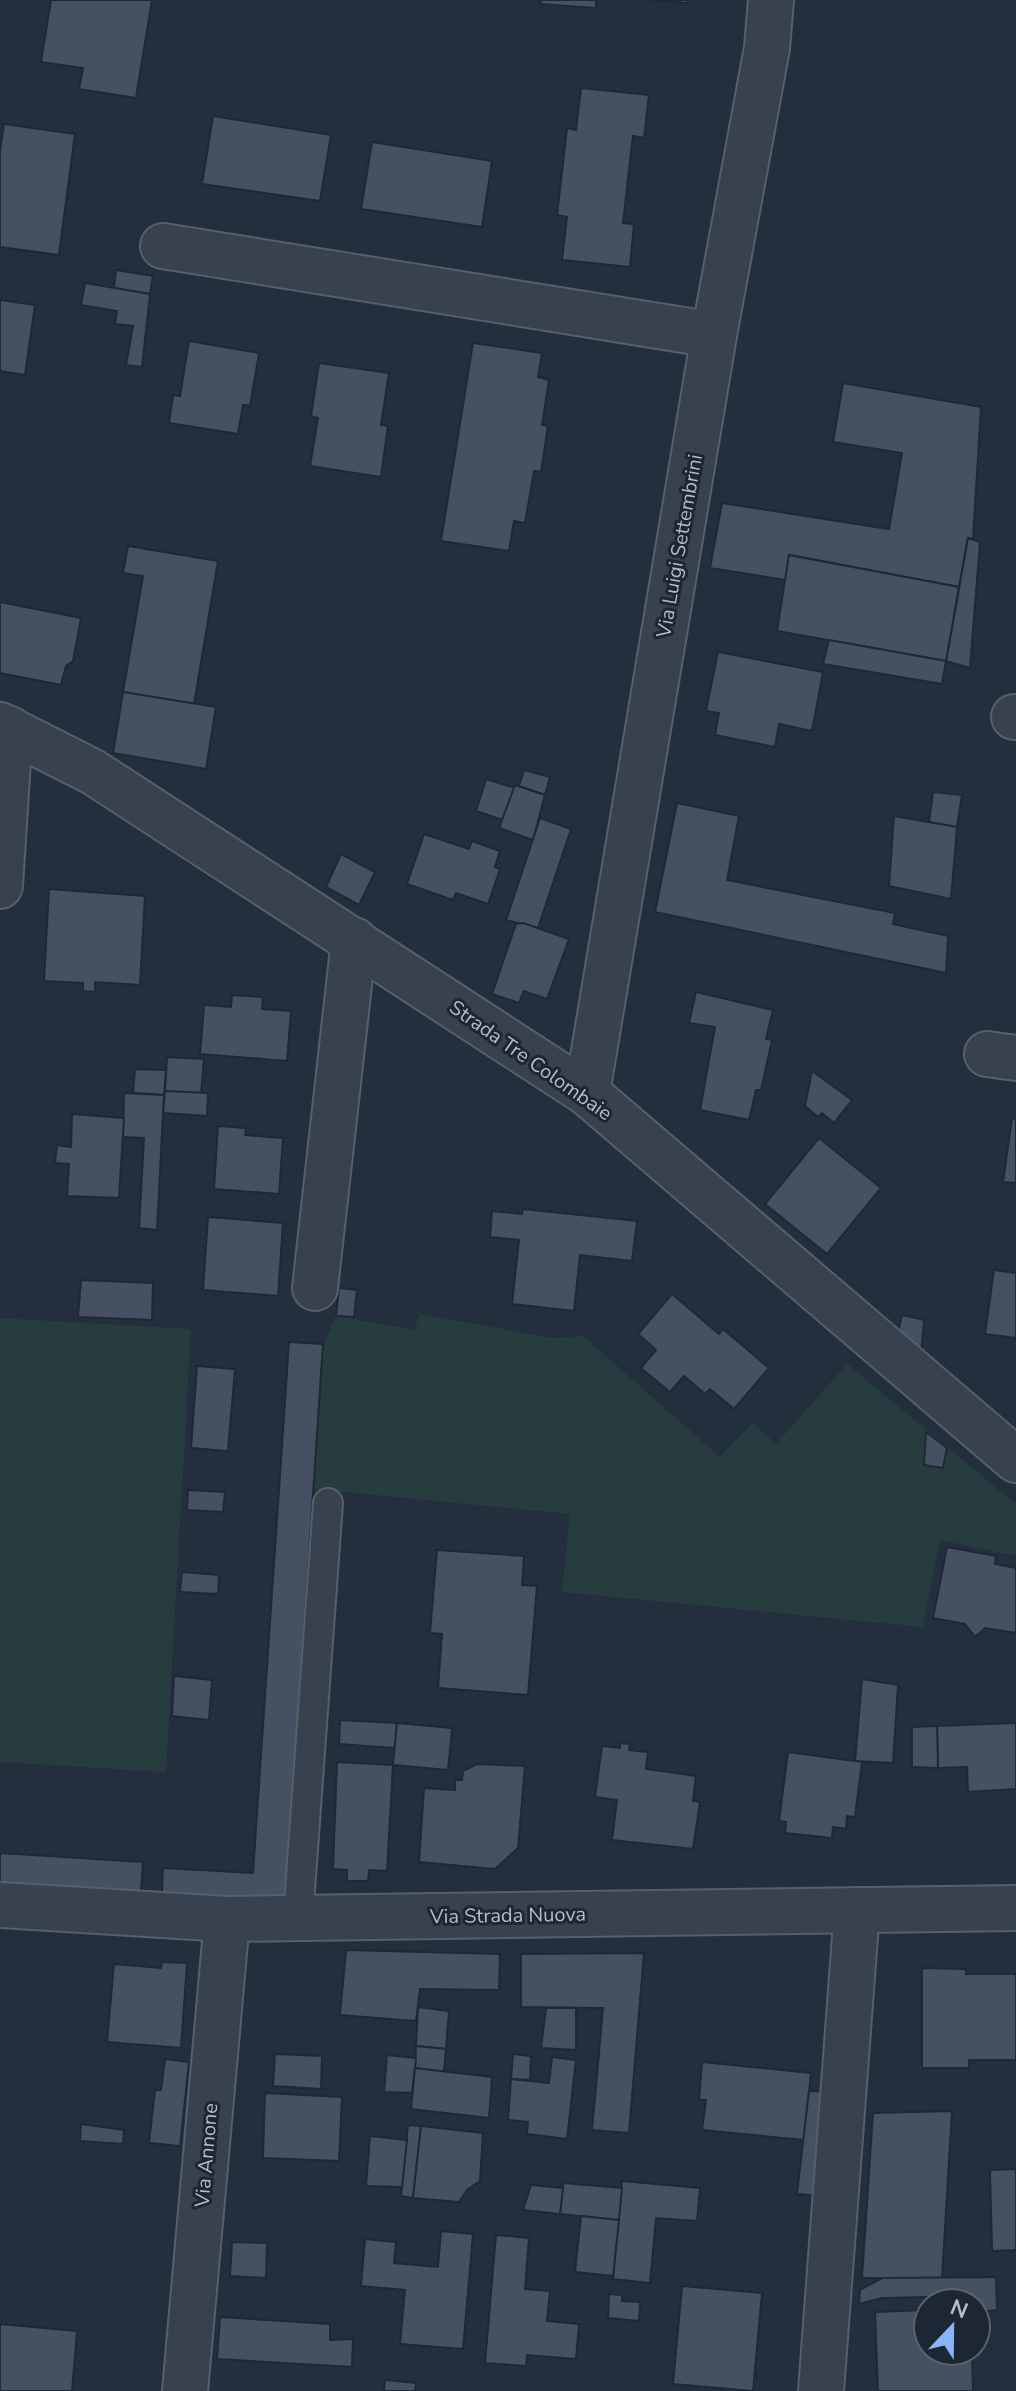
<svg xmlns="http://www.w3.org/2000/svg" width="1016" height="2391" font-family="'Nunito Sans',sans-serif">
<style>
.green{fill:#263c3f}
.building{fill:#455162;stroke:#1f2835;stroke-width:2}
.lines{fill:none;stroke-linecap:round;stroke-linejoin:round}
.service-casing{stroke:#565f6c;stroke-width:32}
.minor-casing{stroke:#565f6c;stroke-width:48}
.service{stroke:#38414e;stroke-width:28}
.minor{stroke:#38414e;stroke-width:44}
.labels{text-anchor:middle;stroke-width:6;stroke-linejoin:round;paint-order:stroke}
.street-label{font-size:20px;fill:#b4bcc9;stroke:#1d2633}
</style>
<rect width="100%" height="100%" fill="#242f3e"/>
<g class="green">
<polygon points="420,1314 552,1338 583,1336 720,1457 752,1423 776,1444 847,1364 1016,1504 1016,1556 940,1540 923,1627 562,1592 570,1514 314,1489 323,1344 336,1316 414,1330"/>
<polygon points="0,1318 191,1329 166,1772 0,1762"/>
</g>
<g class="building">
<polygon points="51,0 152,0 136,98 79,89 83,68 41,62"/>
<polygon points="541,0 596,0 596,8 540,4"/>
<polygon points="650,0 688,0 687,3"/>
<polygon points="581,88 649,95 644,138 633,136 628,179 623,223 634,224 630,267 562,260 567,217 557,215 562,172 567,128 576,130"/>
<polygon points="213,116 331,135 320,201 202,184"/>
<polygon points="4,124 75,134 59,255 0,247 0,150"/>
<polygon points="372,142 492,161 482,227 361,209"/>
<polygon points="116,270 153,276 150,294 114,288"/>
<polygon points="85,283 150,294 142,367 126,365 133,326 115,324 117,311 81,305"/>
<polygon points="0,300 35,305 25,375 0,371"/>
<polygon points="189,341 259,353 250,406 243,405 238,434 169,423 173,395 180,396"/>
<polygon points="473,343 542,353 538,377 549,380 542,425 548,426 541,472 534,471 525,523 514,521 509,551 441,541"/>
<polygon points="319,363 389,373 381,425 388,426 381,477 310,466 318,418 311,416"/>
<polygon points="843,383 981,407 973,539 968,538 959,587 789,555 786,580 710,568 722,503 889,529 902,453 833,442"/>
<polygon points="968,538 980,542 970,668 946,661"/>
<polygon points="128,546 218,561 194,704 123,692 143,576 123,573"/>
<polygon points="789,555 959,587 946,661 777,631"/>
<polygon points="0,602 81,618 73,661 66,666 61,685 0,673"/>
<polygon points="829,640 946,661 942,684 823,664"/>
<polygon points="718,652 823,672 812,731 779,724 775,747 715,735 719,713 706,711"/>
<polygon points="123,692 216,707 206,769 113,753"/>
<polygon points="524,770 550,777 545,795 519,786"/>
<polygon points="486,779 515,788 503,820 476,811"/>
<polygon points="515,785 545,795 533,840 499,828"/>
<polygon points="933,792 962,795 957,827 929,822"/>
<polygon points="677,803 739,816 727,880 895,913 893,924 948,936 946,973 655,912"/>
<polygon points="894,816 957,827 951,899 889,886"/>
<polygon points="540,818 571,829 538,928 506,920"/>
<polygon points="424,834 469,849 472,841 500,851 495,867 500,869 488,904 456,893 453,900 407,884"/>
<polygon points="341,854 375,872 359,905 326,887"/>
<polygon points="49,889 145,896 140,985 95,982 95,992 83,991 83,983 44,981"/>
<polygon points="523,923 569,939 547,999 524,991 519,1003 492,994 516,924"/>
<polygon points="696,992 773,1010 766,1039 772,1040 761,1090 756,1090 749,1120 700,1110 715,1027 689,1023"/>
<polygon points="232,995 263,997 262,1009 291,1011 287,1061 200,1054 204,1005 231,1007"/>
<polygon points="167,1057 204,1059 201,1094 165,1091"/>
<polygon points="135,1069 166,1070 164,1095 133,1093"/>
<polygon points="812,1071 852,1100 834,1123 822,1113 818,1117 805,1106"/>
<polygon points="165,1091 208,1093 207,1116 163,1113"/>
<polygon points="124,1093 164,1095 157,1230 139,1228 144,1138 123,1137"/>
<polygon points="72,1114 124,1118 119,1198 67,1196 69,1164 55,1163 57,1145 71,1147"/>
<polygon points="1012,1118 1016,1119 1016,1183 1003,1182"/>
<polygon points="218,1126 246,1128 245,1135 283,1138 279,1194 214,1189"/>
<polygon points="819,1138 881,1188 827,1254 765,1204"/>
<polygon points="523,1209 637,1221 632,1261 580,1255 574,1311 512,1304 519,1240 490,1237 492,1211 522,1214"/>
<polygon points="208,1217 283,1223 278,1296 203,1290"/>
<polygon points="994,1270 1016,1273 1016,1338 985,1334"/>
<polygon points="81,1280 153,1283 152,1320 78,1317"/>
<polygon points="339,1288 357,1290 354,1317 336,1316"/>
<polygon points="672,1294 719,1334 723,1329 769,1368 734,1409 710,1389 705,1394 684,1376 670,1392 641,1368 656,1350 638,1334"/>
<polygon points="902,1315 924,1320 920,1367 898,1332"/>
<polygon points="289,1342 323,1344 286,1900 162,1893 163,1868 253,1873"/>
<polygon points="197,1366 235,1369 228,1451 191,1448"/>
<polygon points="926,1432 947,1448 943,1468 924,1465"/>
<polygon points="188,1490 225,1492 223,1512 187,1510"/>
<polygon points="947,1547 996,1556 995,1564 1016,1568 1016,1633 985,1628 975,1637 965,1624 933,1618"/>
<polygon points="437,1550 524,1556 522,1585 537,1586 528,1695 438,1688 442,1634 430,1633"/>
<polygon points="182,1572 219,1575 218,1594 180,1592"/>
<polygon points="174,1676 212,1680 209,1720 172,1716"/>
<polygon points="862,1679 898,1685 893,1763 855,1761"/>
<polygon points="340,1720 397,1723 395,1748 339,1744"/>
<polygon points="397,1723 452,1728 448,1770 393,1765"/>
<polygon points="1016,1723 1016,1789 968,1792 967,1767 938,1768 937,1726"/>
<polygon points="937,1726 938,1768 912,1767 912,1727"/>
<polygon points="620,1743 630,1744 629,1750 648,1752 646,1769 696,1776 693,1801 700,1802 693,1849 612,1840 617,1800 595,1797 602,1746 620,1748"/>
<polygon points="788,1752 862,1762 855,1817 847,1816 846,1829 833,1827 832,1838 785,1833 786,1822 779,1821"/>
<polygon points="337,1762 393,1765 387,1871 369,1870 368,1881 347,1881 347,1870 333,1869"/>
<polygon points="477,1764 525,1766 518,1848 495,1869 419,1862 424,1788 455,1790 455,1780 462,1780 463,1771"/>
<polygon points="0,1853 143,1862 141,1892 0,1884"/>
<polygon points="346,1950 500,1954 499,1990 420,1989 416,2021 340,2015"/>
<polygon points="644,1953 629,2133 592,2130 603,2008 521,2007 521,1954"/>
<polygon points="162,1962 187,1963 181,2048 107,2042 114,1964 161,1968"/>
<polygon points="922,1968 966,1969 966,1974 1016,1974 1016,2060 969,2060 969,2068 922,2068"/>
<polygon points="418,2007 449,2011 446,2049 416,2046"/>
<polygon points="546,2008 576,2008 576,2050 541,2048"/>
<polygon points="416,2046 446,2049 444,2072 415,2068"/>
<polygon points="275,2054 322,2056 321,2089 273,2086"/>
<polygon points="513,2054 531,2056 530,2080 511,2079"/>
<polygon points="387,2055 416,2058 412,2093 384,2092"/>
<polygon points="552,2057 576,2060 567,2139 527,2134 528,2122 508,2120 511,2079 549,2083"/>
<polygon points="165,2059 189,2062 180,2146 149,2143 155,2090 161,2090"/>
<polygon points="702,2062 811,2073 804,2140 702,2130 706,2100 699,2100"/>
<polygon points="415,2068 492,2077 489,2118 411,2109"/>
<polygon points="809,2091 829,2092 820,2196 797,2194"/>
<polygon points="265,2093 342,2097 339,2161 263,2158"/>
<polygon points="952,2111 942,2278 862,2278 873,2113"/>
<polygon points="81,2124 124,2130 123,2144 80,2141"/>
<polygon points="408,2125 421,2126 413,2198 401,2196"/>
<polygon points="421,2126 483,2133 480,2181 467,2190 459,2202 413,2198"/>
<polygon points="370,2136 407,2140 402,2187 366,2186"/>
<polygon points="1016,2169 1016,2250 992,2251 990,2170"/>
<polygon points="622,2181 700,2188 697,2221 656,2218 650,2283 613,2279"/>
<polygon points="563,2183 622,2188 619,2220 560,2214"/>
<polygon points="531,2185 563,2188 560,2214 523,2210"/>
<polygon points="581,2216 619,2220 613,2276 575,2272"/>
<polygon points="441,2231 473,2234 463,2349 400,2344 405,2290 361,2286 365,2239 396,2242 394,2263 438,2267"/>
<polygon points="496,2235 529,2238 525,2289 550,2291 547,2321 579,2324 576,2359 527,2355 526,2366 485,2363"/>
<polygon points="232,2242 267,2243 266,2278 230,2276"/>
<polygon points="996,2277 997,2310 976,2312 972,2296 882,2298 859,2304 860,2290 882,2278"/>
<polygon points="682,2286 762,2293 753,2391 673,2384"/>
<polygon points="609,2294 622,2295 622,2301 640,2302 639,2321 608,2318"/>
<polygon points="928,2310 928,2351 972,2351 973,2391 878,2391 875,2312"/>
<polygon points="220,2317 330,2324 330,2340 353,2339 352,2367 217,2359"/>
<polygon points="0,2324 77,2331 72,2391 0,2391"/>
<polygon points="385,2380 416,2383 415,2391 384,2391"/>
</g>
<g class="lines">
<defs>
<polyline id="service" points="298,1918 328,1503"/>
<g id="minor">
<polyline points="163,246 714,335"/>
<polyline points="1014,717 1016,717"/>
<polyline points="0,725 93,772 587,1093 1016,1460"/>
<polyline points="0,886 10,729"/>
<polyline points="987,1054 1016,1058"/>
<polyline points="587,1093 714,335 767,48 771,0"/>
<polyline points="315,1288 354,940"/>
<polyline points="0,1905 227,1919 1016,1908"/>
<polyline points="185,2391 227,1919"/>
<polyline points="821,2391 857,1910"/>
</g>
</defs>
<use href="#service" class="service-casing"/>
<use href="#minor" class="minor-casing"/>
<use href="#service" class="service"/>
<use href="#minor" class="minor"/>
</g>
<g class="labels">
<g class="street-label">
<text transform="translate(679 546) rotate(-80)" y="7">Via Luigi Settembrini</text>
<text transform="translate(531 1060) rotate(35)" y="7">Strada Tre Colombaie</text>
<text transform="translate(508 1915) rotate(-1)" y="7">Via Strada Nuova</text>
<text transform="translate(206 2155) rotate(-85)" y="7">Via Annone</text>
</g>
</g>
<g transform="translate(952 2327) rotate(22)"><circle r="38" fill="#1d2633" stroke="#59626f" stroke-width="2"/>
<path d="M0-6L14 30L0 20L-14 30Z" fill="#8ab4f8"/>
<text y="-12" font-size="22" font-weight="bold" text-anchor="middle" fill="#b4bcc9">N</text>
</g>
</svg>
